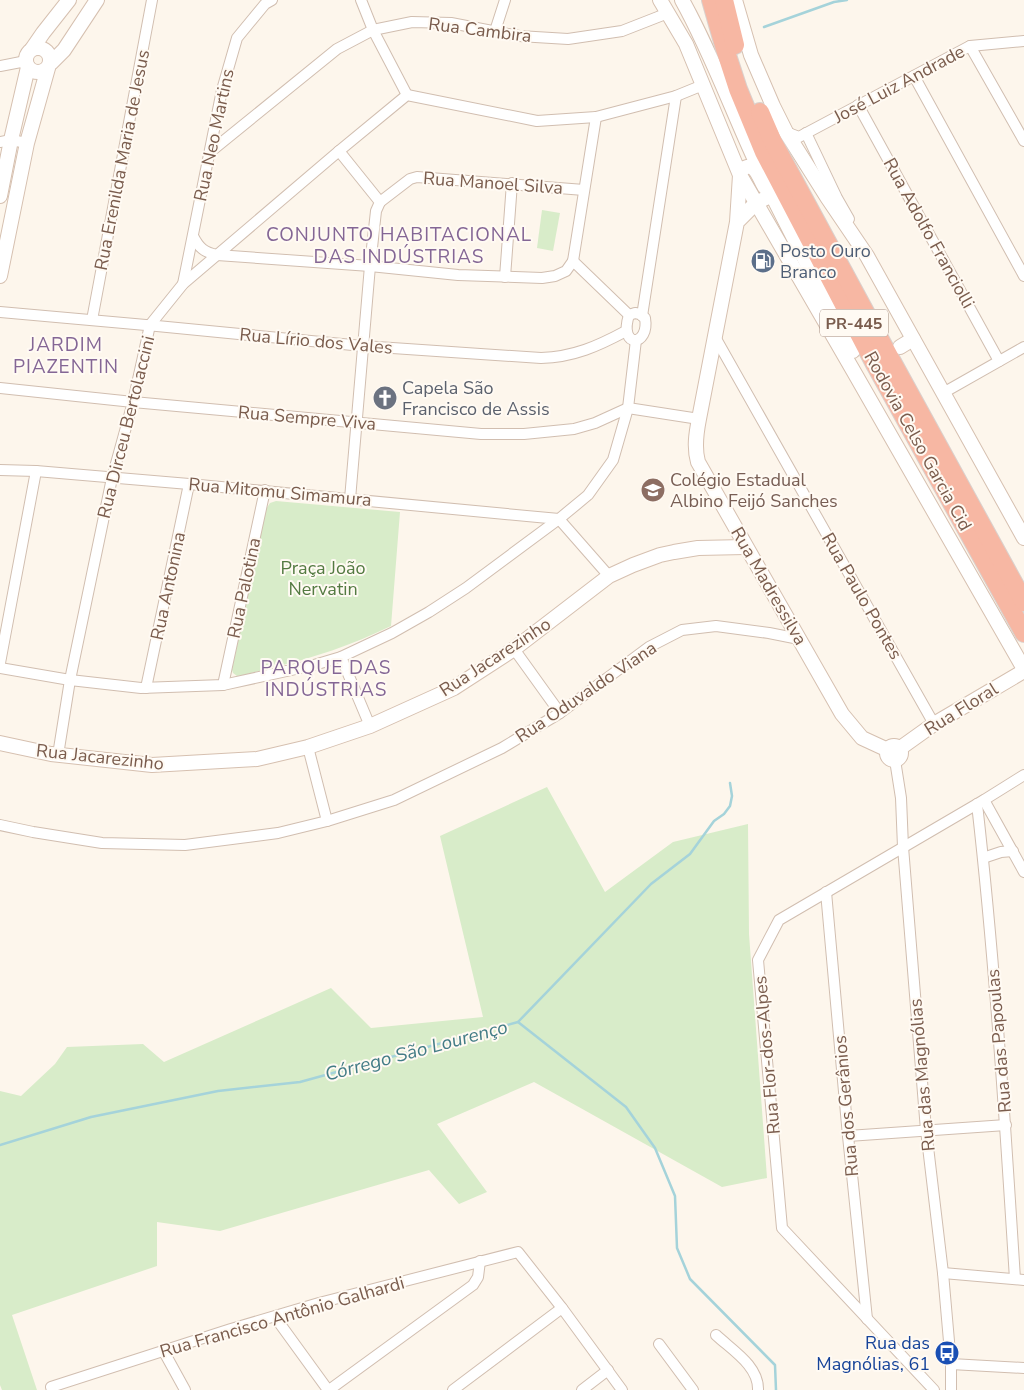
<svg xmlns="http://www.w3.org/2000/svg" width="1024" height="1390" font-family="'Nunito Sans',sans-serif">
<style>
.green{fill:#d8ecc9}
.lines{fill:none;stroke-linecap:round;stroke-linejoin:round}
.stream{stroke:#a5d3da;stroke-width:2.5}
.street-casing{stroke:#d1beb0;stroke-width:12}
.secondary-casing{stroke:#d6c0b0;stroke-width:16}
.highway-casing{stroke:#dad1cd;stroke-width:20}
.street{stroke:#fff;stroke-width:10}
.secondary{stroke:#fff;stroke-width:14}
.highway{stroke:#f7b7a3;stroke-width:18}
.labels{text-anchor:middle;stroke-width:4;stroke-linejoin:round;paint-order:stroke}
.shield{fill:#fffaf3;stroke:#a28b7f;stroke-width:1}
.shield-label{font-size:16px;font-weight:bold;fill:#7a5c4d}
.street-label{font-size:18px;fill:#7a5c4d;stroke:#fffaf3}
.service-label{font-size:18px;fill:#4e5e75;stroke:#fffaf3;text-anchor:start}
.worship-label{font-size:18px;fill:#5b616d;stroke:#fffaf3;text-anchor:start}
.education-label{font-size:18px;fill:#785e54;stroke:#fffaf3;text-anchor:start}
.park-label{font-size:18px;fill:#537a41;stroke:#fffaf3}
.transit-label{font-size:18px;fill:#164399;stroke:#fffaf3;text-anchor:end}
.neighbourhood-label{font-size:19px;letter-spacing:1px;fill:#846695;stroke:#fffaf3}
.water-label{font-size:19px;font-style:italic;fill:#437c86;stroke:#fffaf3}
</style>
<rect width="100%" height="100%" fill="#fdf6ec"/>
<g class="green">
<polygon points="542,210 560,213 553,251 537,248"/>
<path d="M276 501 400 512 391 626C352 645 313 658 271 668 260 670 248 675 237 676L233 673 232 670 266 509 270 503Z"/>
<polygon points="547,787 605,892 673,842 748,824 749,934 767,1178 722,1187 534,1082 437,1124 487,1192 459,1204 429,1170 220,1231 157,1222 157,1266 12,1315 37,1390 2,1390 0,1385 0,1091 21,1096 55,1064 67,1047 143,1044 164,1062 331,988 371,1028 483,1017 440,836"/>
</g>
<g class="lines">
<g class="stream">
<polyline points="764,27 834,2 847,0"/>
<polyline points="518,1022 651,884 690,854 714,821 724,814 730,806 732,796 730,783"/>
<polyline points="0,1145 91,1117 218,1091 300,1082 518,1022 626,1107 655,1148 675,1196 677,1248 690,1279 775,1365 776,1390"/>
</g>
<defs>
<g id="street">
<polyline points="361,0 373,30 407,95"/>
<polyline points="495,31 505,0"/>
<polyline points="970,46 1024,141"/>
<polyline points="0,66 26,61"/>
<polyline points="914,76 1024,276"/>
<polyline points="858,105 999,361"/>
<polyline points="786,132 799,137 970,46 1024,41"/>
<polyline points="806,133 837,198 849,219"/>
<polyline points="0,142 11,140 27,143"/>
<polyline points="339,151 380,202 376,211 370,266 350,499"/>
<polyline points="210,152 337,49 373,30 412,22 451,23 519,36 568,39 622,31 668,13"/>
<polyline points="380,202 410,179 417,177 584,190"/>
<path d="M193 236C199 248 204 252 217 255L370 266 458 275 542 278 555 276 566 271 573 261 629 315"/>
<polyline points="573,261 596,117"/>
<polyline points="505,277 512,183"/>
<polyline points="183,284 222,90 237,38 265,4 272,0"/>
<path d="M0 312 157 326 363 346 541 358C574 357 598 346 626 331"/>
<path d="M635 313 640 314 645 318C650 347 618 349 629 315Z"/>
<polyline points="642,316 676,96"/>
<polyline points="92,320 152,0"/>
<polyline points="715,337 934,724"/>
<polyline points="0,388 133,402 481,434 524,434 574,429 595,423 628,408 699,419"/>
<polyline points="943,393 1024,347"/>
<polyline points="0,470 36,471 189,484 559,519 609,576"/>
<polyline points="514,649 560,713"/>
<polyline points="341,657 370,726"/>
<polyline points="0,663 36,471"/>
<polyline points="0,668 70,680 141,688 223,685 314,665 341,657 392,633 429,612 466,588 559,519 588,495 613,460 628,408 636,340"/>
<polyline points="223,685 265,490"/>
<polyline points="146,688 189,484"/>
<polyline points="308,747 327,821"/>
<polyline points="58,755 70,680 112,478 133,402 150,325 183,284 339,151 407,95 537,121 596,117 676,96 703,85"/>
<polyline points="895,760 901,798 903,847 926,1130 943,1273 951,1364 951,1390"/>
<polyline points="984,800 1024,872"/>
<path d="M977 804C995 962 1005 1121 1015 1279"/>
<polyline points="0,825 33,832 102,843 185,845 278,833 327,821 394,800 502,748 560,713 649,647 682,630 716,626 769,633 799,639"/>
<polyline points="983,858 1001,852 1013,851"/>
<polyline points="826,892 848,1136 867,1319"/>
<polyline points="848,1136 1006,1125"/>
<polyline points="943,1273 1024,1280"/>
<polyline points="275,1317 328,1390"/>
<path d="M716 1335C732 1350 759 1366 758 1390"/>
<polyline points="659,1344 693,1390"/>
<polyline points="163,1350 185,1390"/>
<polyline points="951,1364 1024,1368"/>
<polyline points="52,1390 51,1387 231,1329 319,1303 518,1252 562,1308 622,1390"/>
<polyline points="329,1390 473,1285 478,1277 480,1261"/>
<polyline points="453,1390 562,1308"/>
<polyline points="582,1390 608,1370"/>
<polyline points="934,1390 782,1228 758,960 779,920 984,800 1024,775"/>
</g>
<g id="secondary">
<polyline points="660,0 686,44 740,175 854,372 1024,669"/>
<path d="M682 0C711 52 731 108 756 162 786 226 820 288 853 351"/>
<polyline points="735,0 751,55 773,106 786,132 827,197 867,256 1024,538"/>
<circle cx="38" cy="60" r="12"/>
<polyline points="32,49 43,33 69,0"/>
<polyline points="51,63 64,50 97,0"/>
<polyline points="0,196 11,140 28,67"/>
<path d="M737 222 756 203 772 195C770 192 766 189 764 186 758 176 755 160 741 170L740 175 737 222 699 419C696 434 694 448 698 462L842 714 862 738 888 750"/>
<polyline points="0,276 27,143 48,68"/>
<polyline points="900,347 913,339"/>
<polyline points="0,743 51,754 152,765 257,759 308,747 370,726 454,688 514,649 609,576 633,565 660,555 674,552 698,548 745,547"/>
<circle cx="894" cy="753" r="7"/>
<polyline points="899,749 934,724 1024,671"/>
</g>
<g id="highway">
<polyline points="711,0 725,49 738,89 764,152 876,366 1024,633"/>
<polyline points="724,0 735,45"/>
<polyline points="760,112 773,142 891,360 1024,602"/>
</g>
</defs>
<use href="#street" class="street-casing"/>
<use href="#secondary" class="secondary-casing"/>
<use href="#highway" class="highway-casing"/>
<use href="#street" class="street"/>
<use href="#secondary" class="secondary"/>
<use href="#highway" class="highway"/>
</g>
<defs>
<symbol id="fuel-disc" viewBox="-11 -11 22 22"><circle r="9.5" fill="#5c6f8a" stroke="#fffaf3"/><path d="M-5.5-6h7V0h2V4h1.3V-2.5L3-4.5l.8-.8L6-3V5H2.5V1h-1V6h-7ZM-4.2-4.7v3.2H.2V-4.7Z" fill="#fff"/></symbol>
<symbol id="church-disc" viewBox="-11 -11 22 22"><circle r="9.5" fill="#6b7280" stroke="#fffaf3"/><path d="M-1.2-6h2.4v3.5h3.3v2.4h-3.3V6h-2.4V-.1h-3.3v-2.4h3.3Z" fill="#fff"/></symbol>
<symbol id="school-disc" viewBox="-11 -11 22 22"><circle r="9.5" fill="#8d6e63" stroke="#fffaf3"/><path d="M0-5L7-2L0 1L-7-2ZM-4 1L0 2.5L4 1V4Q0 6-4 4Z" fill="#fff"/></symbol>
<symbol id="bus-disc" viewBox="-11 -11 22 22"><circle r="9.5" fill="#1a4fb4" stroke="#fffaf3"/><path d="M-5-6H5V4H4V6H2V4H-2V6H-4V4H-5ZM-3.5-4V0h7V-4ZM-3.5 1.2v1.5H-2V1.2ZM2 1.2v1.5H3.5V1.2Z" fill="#fff"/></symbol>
</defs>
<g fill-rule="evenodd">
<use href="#fuel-disc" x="749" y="247" width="28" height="28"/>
<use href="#church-disc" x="371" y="384" width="28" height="28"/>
<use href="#school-disc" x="639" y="476" width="28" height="28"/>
<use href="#bus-disc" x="933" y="1339" width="28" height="28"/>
</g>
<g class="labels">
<rect class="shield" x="820" y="309.5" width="68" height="27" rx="4"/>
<g class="shield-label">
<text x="854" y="329">PR-445</text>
</g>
<g class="street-label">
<text transform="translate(480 30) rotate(7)" y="6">Rua Cambira</text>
<text transform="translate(899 84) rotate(-28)" y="6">José Luiz Andrade</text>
<text transform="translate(214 135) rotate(-78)" y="6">Rua Neo Martins</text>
<text transform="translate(122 160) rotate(-79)" y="6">Rua Erenilda Maria de Jesus</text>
<text transform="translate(493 183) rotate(4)" y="6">Rua Manoel Silva</text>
<text transform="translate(929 233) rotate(61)" y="6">Rua Adolfo Franciolli</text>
<text transform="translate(316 341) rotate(5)" y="6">Rua Lírio dos Vales</text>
<text transform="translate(307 418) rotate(5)" y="6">Rua Sempre Viva</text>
<text transform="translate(126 427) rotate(-76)" y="6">Rua Dirceu Bertolaccini</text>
<text transform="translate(918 441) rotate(61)" y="6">Rodovia Celso Garcia Cid</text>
<text transform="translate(280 492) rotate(5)" y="6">Rua Mitomu Simamura</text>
<text transform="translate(168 586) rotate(-78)" y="6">Rua Antonina</text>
<text transform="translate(769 586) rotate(60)" y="6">Rua Madressilva</text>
<text transform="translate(244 588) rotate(-78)" y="6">Rua Palotina</text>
<text transform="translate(862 596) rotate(60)" y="6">Rua Paulo Pontes</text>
<text transform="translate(495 657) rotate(-33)" y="6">Rua Jacarezinho</text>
<text transform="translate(586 692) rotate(-34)" y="6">Rua Oduvaldo Viana</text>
<text transform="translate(961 709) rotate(-32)" y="6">Rua Floral</text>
<text transform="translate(100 757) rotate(6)" y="6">Rua Jacarezinho</text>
<text transform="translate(999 1041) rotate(-95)" y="6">Rua das Papoulas</text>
<text transform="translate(767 1055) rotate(-95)" y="6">Rua Flor-dos-Alpes</text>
<text transform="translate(922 1075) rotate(-95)" y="6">Rua das Magnólias</text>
<text transform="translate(846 1106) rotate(-95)" y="6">Rua dos Gerânios</text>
<text transform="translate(282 1317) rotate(-16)" y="6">Rua Francisco Antônio Galhardi</text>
</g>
<g class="service-label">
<text x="780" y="257">Posto Ouro<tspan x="780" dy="21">Branco</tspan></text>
</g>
<g class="worship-label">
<text x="402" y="394">Capela São<tspan x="402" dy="21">Francisco de Assis</tspan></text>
</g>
<g class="education-label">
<text x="670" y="486">Colégio Estadual<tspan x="670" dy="21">Albino Feijó Sanches</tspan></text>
</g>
<g class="park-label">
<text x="323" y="574">Praça João<tspan x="323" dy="21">Nervatin</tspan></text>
</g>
<g class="transit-label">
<text x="930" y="1349">Rua das<tspan x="930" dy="21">Magnólias, 61</tspan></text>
</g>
<g class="neighbourhood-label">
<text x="399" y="241">CONJUNTO HABITACIONAL<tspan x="399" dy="22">DAS INDÚSTRIAS</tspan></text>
<text x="66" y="351">JARDIM<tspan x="66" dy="22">PIAZENTIN</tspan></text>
<text x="326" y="674">PARQUE DAS<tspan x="326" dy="22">INDÚSTRIAS</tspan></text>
</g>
<g class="water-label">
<text transform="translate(416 1050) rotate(-15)" y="7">Córrego São Lourenço</text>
</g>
</g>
</svg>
